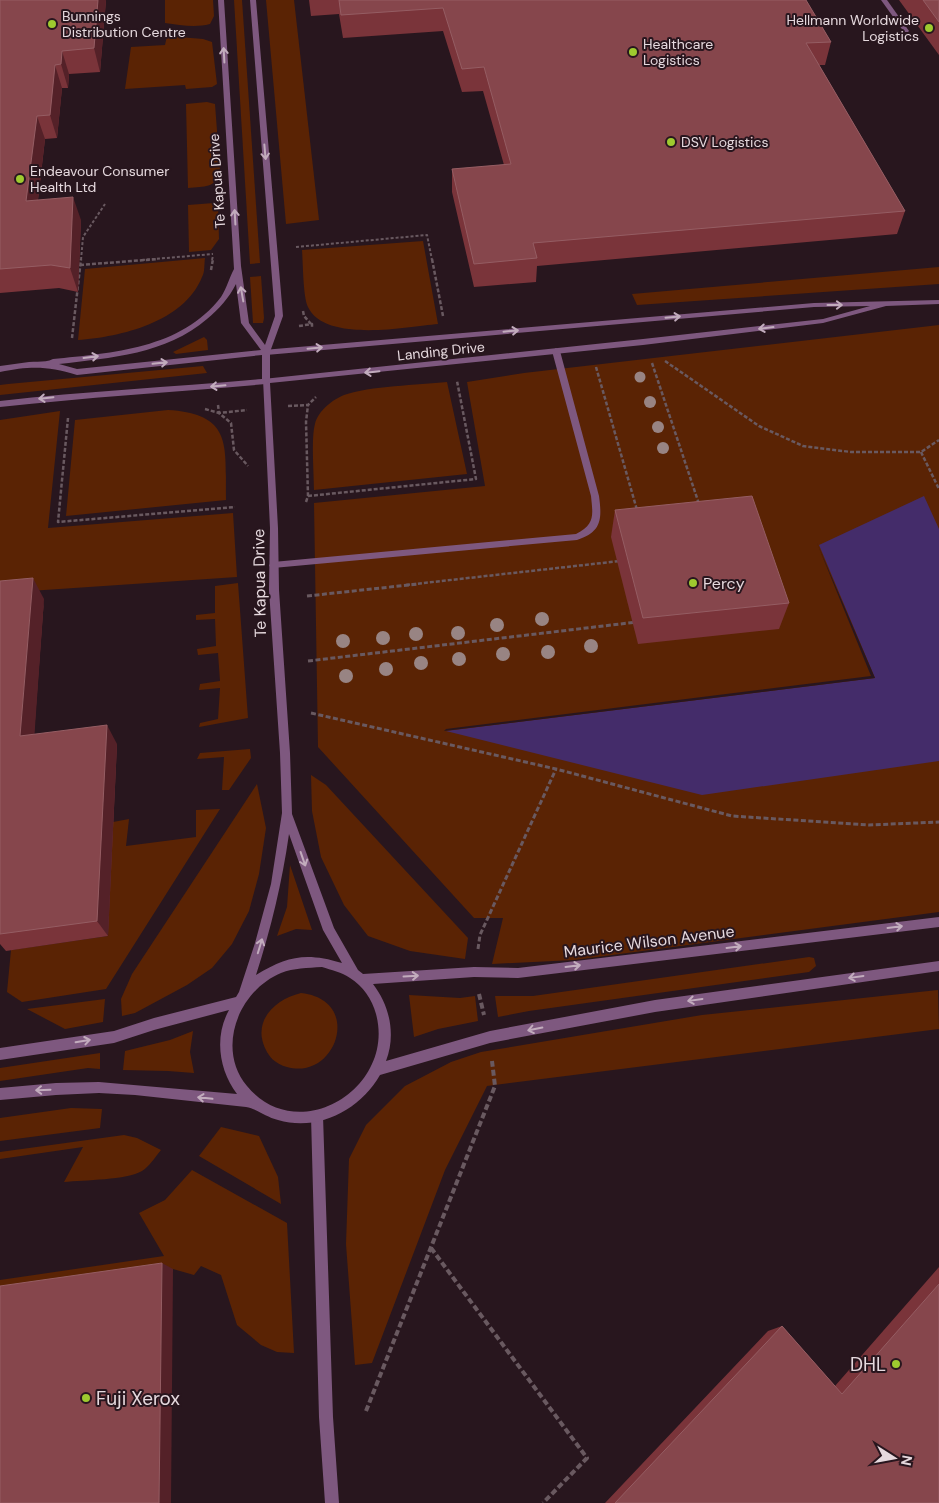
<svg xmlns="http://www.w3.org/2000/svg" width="939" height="1503" font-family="'DM Sans',sans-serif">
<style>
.green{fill:#5a2304}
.water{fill:#442c6a}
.pier{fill:#28161e}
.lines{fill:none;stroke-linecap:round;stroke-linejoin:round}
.path-far3{stroke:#695960;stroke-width:2;stroke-dasharray:3 2;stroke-linecap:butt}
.path-far2{stroke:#695960;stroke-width:2.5;stroke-dasharray:4 2;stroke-linecap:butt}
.path-far1{stroke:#695960;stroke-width:3;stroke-dasharray:5 2.5;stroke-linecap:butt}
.path{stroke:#695960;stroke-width:4;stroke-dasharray:6 3;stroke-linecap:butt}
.service{fill:#7e587f;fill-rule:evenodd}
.minor{fill:#7e587f;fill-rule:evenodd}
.tertiary{fill:#7e587f;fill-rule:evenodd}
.tree{fill:#988483}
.wall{fill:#7a343a}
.shaded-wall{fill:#542128}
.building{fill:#86464c;stroke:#955d63}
.oneway{stroke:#c2acbd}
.poi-dot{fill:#9eca2f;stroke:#28161e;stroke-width:2}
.labels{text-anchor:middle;stroke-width:4;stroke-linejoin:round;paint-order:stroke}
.far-poi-label{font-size:14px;fill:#e6d9de;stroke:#28161e;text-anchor:start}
.far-street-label{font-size:14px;fill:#e6d9de;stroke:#28161e}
.street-label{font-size:16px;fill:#e6d9de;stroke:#28161e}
.poi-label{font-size:16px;fill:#e6d9de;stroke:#28161e;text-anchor:start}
.near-poi-label{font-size:19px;fill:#e6d9de;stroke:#28161e;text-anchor:end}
</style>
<rect width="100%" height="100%" fill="#28161e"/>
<g class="green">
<path d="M165 0H213L214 16 210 24C195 28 180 25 165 23Z"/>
<polygon points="234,0 242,0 260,263 250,264"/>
<polygon points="266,0 294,0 319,220 286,224"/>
<polygon points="167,36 203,39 212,42 217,84 212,87 186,89 185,85 125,89 131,47 165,45"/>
<path d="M207 102 215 104 220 171C215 189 205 186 188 188L186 104Z"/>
<polygon points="214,203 218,205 219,239 211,250 189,252 188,205"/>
<path d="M423 241 438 324C406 327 325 343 308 307 303 297 303 263 302 250Z"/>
<path d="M205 258C204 265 205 272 202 277 184 322 121 337 78 340L85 269Z"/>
<polygon points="939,267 939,284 637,305 632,294"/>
<polygon points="261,276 264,318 263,323 253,323 250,277"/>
<polygon points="939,325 939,912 574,960 492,964 503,918 474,918 318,747 314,503 485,486 467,382 524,373"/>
<polygon points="204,337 207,340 208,350 176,354 173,352"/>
<polygon points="203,366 207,373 0,395 0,385 8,384"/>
<path d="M447 382 467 474 314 490C314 474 311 437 315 424 318 411 332 400 344 395 370 386 418 385 447 382Z"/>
<path d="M168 410C234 414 225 447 226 500L66 516 75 420Z"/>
<polygon points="60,411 48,528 233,513 237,577 0,593 0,420"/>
<polygon points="238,583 248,718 199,727 200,723 218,719 220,688 199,690 200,684 220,681 218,653 198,655 197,649 216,646 215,619 196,620 196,615 215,613 215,586"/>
<polygon points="250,749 251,758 229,790 222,790 224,757 197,759 200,753"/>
<polygon points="311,775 326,785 468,938 465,959 410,951 368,936 344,905 321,857 312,811"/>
<polygon points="257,784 266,828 259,874 249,911 232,944 212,968 187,985 135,1013 122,1016 121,999 132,974"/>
<polygon points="220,809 106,989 22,1002 7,992 11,950 108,936 113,822 129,819 126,846 196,837 196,810"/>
<polygon points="290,865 312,930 296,929 277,936 287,907"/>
<polygon points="809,957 814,958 816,966 809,972 529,1011 498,1017 495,996 533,996"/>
<polygon points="938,990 939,1029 487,1086 445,1170 372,1363 355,1365 346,1244 349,1159 366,1125 405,1086 451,1062 481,1052 702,1015"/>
<path d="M301 993C364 1000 336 1081 287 1067 280 1065 273 1061 269 1055 249 1025 272 1000 301 993Z"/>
<polygon points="409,995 460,998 475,996 478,1021 438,1029 414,1037"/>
<polygon points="105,999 103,1022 65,1029 27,1009"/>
<polygon points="193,1031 190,1052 194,1073 168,1071 123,1070 125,1051 170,1040"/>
<polygon points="100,1053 100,1069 88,1068 0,1081 0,1068"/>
<polygon points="71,1108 102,1109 100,1128 0,1141 0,1118"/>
<polygon points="221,1127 259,1136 278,1177 281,1204 199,1156"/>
<path d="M124 1135 137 1138 161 1150C155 1157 150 1166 142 1171 127 1180 84 1180 64 1182L83 1147 0 1159V1152Z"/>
<polygon points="192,1170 287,1223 294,1353 277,1352 261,1345 237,1325 221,1275 201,1266 194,1275 173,1269 0,1294 0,1280 164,1256 139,1213 165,1200"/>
</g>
<polygon class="water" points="924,496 939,529 939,761 702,795 446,731 875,678 819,545"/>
<polygon class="pier" points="817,543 875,678 444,731 446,729 871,676"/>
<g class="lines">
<g class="path-far3">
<polyline points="296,247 427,235 432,260"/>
<polyline points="81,260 83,237 105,204"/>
<polyline points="142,260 213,254"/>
<polyline points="212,260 213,256"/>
</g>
<g class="path-far2">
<polyline points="432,259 443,316"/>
<polyline points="80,265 158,259"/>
<polyline points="211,270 213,259"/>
<polyline points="303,311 304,316 311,324"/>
<polyline points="299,326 312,324 312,327"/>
<polyline points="72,338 81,259"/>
<polyline points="665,361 759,426 803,446 851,452 921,452 939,440"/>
<polyline points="652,363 699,504"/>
<polyline points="596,367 637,510"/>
<polyline points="218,405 219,413 247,410"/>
<polyline points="288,406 308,405 316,397"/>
<polyline points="205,409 219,413 231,423 234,450 248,466"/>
<polyline points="68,418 58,522 235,507"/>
<polyline points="921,452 939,489"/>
<polyline points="308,496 476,479 457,381"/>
<polyline points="306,502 308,496 306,422 308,405"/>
<polyline points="406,585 620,561"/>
</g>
<g class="path-far1">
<polyline points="307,596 418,584"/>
<polyline points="308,661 637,622"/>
<polyline points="311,713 556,769 732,816 869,825 939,822"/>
<polyline points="478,949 480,935 556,769"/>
</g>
<g class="path">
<polyline points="479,994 484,1015"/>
<polyline points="431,1248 587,1458 543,1503"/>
<polyline points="366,1411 495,1086 492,1061"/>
</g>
<g class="service">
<polygon points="881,0 887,0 909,31 908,32 904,32"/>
<path d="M556 348 560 351 599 496C602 519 602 532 577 540L273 568 270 567 269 565 273 562 576 534C595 524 593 516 591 496L552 351Z"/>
<polygon points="317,1110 321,1112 323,1116 333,1417 339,1503 325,1503 319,1417 311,1116 313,1112"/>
</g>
<path class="minor" d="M939 300V304L886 306 823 323 643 345 270 383 278 528 279 590 290 753 292 814 334 928 358 970 363 974 474 967 518 968 939 917V927L518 978 474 977 373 984C390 1006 396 1035 386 1061L490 1031 655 1000 939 961V971L655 1012 490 1043 380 1075C360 1110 318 1132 278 1120 266 1117 257 1109 246 1107L135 1095 99 1093 56 1095 0 1100V1088L56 1083 99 1082 237 1094C219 1070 214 1037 229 1010L154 1030 114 1043 0 1060V1048L114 1031 154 1018 236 997 239 992 255 943 271 884 282 813 280 753 269 590 270 528 263 379 643 339 823 319 870 306 814 307 266 355 263 354V350L814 303ZM289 834 323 930 342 963C306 952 287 956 256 975 271 928 282 883 289 834ZM322 967C331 970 342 972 350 978 363 986 372 999 376 1014 396 1088 298 1148 247 1086 216 1049 238 991 281 973 294 968 307 968 322 967Z"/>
<path class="tertiary" d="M218 0H224L241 266 249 323 265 345 275 316 250 0H256L283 316 270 352V381L266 384C177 392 88 397 0 407V401C87 391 175 387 262 379V355L77 375C48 366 30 366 0 372V366C10 365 19 363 29 362 38 361 46 363 53 359 112 353 181 349 221 297 227 288 229 278 234 269ZM236 284 241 323 261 350 77 369 59 364C111 358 166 354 207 319 219 309 229 298 236 284Z"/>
</g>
<g class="tree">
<circle cx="640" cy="377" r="5.5"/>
<circle cx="650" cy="402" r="6"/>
<circle cx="658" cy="427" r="6"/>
<circle cx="663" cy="448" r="6"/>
<circle cx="542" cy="619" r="7"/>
<circle cx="497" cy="625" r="7"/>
<circle cx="458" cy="633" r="7"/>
<circle cx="416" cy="634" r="7"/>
<circle cx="383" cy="638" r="7"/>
<circle cx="343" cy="641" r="7"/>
<circle cx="591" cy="646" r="7"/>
<circle cx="548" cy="652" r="7"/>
<circle cx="503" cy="654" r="7"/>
<circle cx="459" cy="659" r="7"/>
<circle cx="421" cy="663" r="7"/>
<circle cx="386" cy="669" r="7"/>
<circle cx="346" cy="676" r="7"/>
</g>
<g class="wall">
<polygon points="0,0 106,0 100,72 69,74 68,88 62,88 57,138 45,139 38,200 81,220 78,292 59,288 0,293"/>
<polygon points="309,0 806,0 831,42 825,65 819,65 905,211 897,234 537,266 536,282 474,287 452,192 452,169 504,165 483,91 462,92 443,31 343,38 339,14 311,16"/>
<polygon points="899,0 939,0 939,55"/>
<polygon points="615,510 789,603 779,629 638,644 611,537"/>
<polygon points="44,599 34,734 117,744 108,936 6,951 0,944 0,934"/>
<polygon points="939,1267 939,1503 605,1503 768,1331 782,1326 835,1386"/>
</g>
<g class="shaded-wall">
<polygon points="98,0 106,0 100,72 94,48"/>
<polygon points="62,51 69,74 68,88 61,64"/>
<polygon points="55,65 62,88 57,138 50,115"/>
<polygon points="37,116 45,139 35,224 26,201"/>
<polygon points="73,197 81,220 78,292 70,268"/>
<polygon points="33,578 44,599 33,755 20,736"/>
<polygon points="107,725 117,744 108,936 97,921"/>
<polygon points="162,1263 173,1269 171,1503 159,1503"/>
</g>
<g class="building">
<polygon points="0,0 98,0 94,48 62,51 61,64 55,65 50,115 37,116 26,201 73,197 70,268 51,265 0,269"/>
<polygon points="339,0 806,0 831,42 806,43 905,211 533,243 537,258 474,264 452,169 511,164 484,67 462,69 443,8 341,15"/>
<polygon points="923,0 939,0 939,22"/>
<polygon points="752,496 789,603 643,618 615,510"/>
<polygon points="33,578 20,736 107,725 97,921 0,934 0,581"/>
<polygon points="162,1263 159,1503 0,1503 0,1286"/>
<polygon points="939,1284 939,1503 615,1503 782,1326 842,1394"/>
</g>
<defs><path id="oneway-shaft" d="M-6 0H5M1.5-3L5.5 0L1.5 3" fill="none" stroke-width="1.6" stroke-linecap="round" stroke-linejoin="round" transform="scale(1.25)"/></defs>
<g class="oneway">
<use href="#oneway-shaft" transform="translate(224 55) rotate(-93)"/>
<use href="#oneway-shaft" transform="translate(265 152) rotate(85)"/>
<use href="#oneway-shaft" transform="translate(235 217) rotate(-93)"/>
<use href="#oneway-shaft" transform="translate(242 294) rotate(-100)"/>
<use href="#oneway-shaft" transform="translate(835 305)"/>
<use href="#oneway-shaft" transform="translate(673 317) rotate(-5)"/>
<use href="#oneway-shaft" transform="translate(766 328) rotate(173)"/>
<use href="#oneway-shaft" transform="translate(511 331) rotate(-5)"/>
<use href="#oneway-shaft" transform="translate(315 348) rotate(-5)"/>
<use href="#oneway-shaft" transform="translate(91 357) rotate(-7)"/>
<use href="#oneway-shaft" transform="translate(160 363) rotate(-6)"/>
<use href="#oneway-shaft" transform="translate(372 372) rotate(174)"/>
<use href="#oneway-shaft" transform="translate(218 386) rotate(175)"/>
<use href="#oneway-shaft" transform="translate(46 398) rotate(174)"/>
<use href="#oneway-shaft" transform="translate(303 859) rotate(71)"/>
<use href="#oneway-shaft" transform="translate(895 927) rotate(-7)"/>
<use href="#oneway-shaft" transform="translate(260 946) rotate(-73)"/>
<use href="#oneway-shaft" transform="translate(734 947) rotate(-7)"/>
<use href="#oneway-shaft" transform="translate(573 966) rotate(-7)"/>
<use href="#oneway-shaft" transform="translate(411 976) rotate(-3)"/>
<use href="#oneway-shaft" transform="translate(856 977) rotate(172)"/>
<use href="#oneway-shaft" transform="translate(695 1000) rotate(172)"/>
<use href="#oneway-shaft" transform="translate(535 1029) rotate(169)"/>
<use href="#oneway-shaft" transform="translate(83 1041) rotate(-9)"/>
<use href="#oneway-shaft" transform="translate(43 1090) rotate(178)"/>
<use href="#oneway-shaft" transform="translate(205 1098) rotate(-174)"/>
</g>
<g class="poi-dot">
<circle cx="52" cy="24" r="5"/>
<circle cx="929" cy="28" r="5"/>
<circle cx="633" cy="52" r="5"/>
<circle cx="671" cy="142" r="5"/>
<circle cx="20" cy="179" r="5"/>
<circle cx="693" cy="583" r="5"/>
<circle cx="896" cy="1364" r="5"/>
<circle cx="86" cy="1398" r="5"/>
</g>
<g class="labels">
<g class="far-poi-label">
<text x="62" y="21">Bunnings<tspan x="62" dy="16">Distribution Centre</tspan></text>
<text x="919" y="25" text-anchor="end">Hellmann Worldwide<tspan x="919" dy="16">Logistics</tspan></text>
<text x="643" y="49">Healthcare<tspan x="643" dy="16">Logistics</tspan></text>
<text x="681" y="147">DSV Logistics</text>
<text x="30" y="176">Endeavour Consumer<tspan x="30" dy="16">Health Ltd</tspan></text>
</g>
<g class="far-street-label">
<text transform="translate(217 181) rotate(-94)" y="5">Te Kapua Drive</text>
<text transform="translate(441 351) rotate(-6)" y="5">Landing Drive</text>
</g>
<g class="street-label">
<text transform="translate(259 583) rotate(-91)" y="6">Te Kapua Drive</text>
<text transform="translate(649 941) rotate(-7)" y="6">Maurice Wilson Avenue</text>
</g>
<g class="poi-label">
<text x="703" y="589">Percy</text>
</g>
<g class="near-poi-label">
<text x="886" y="1371">DHL</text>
<text x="96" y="1405" text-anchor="start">Fuji Xerox</text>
</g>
</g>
<g transform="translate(894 1458) rotate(101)" stroke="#28161e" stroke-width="4" paint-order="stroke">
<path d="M0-4L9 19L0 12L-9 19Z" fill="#e6d9de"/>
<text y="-8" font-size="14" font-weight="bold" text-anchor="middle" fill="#e6d9de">N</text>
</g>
</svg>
